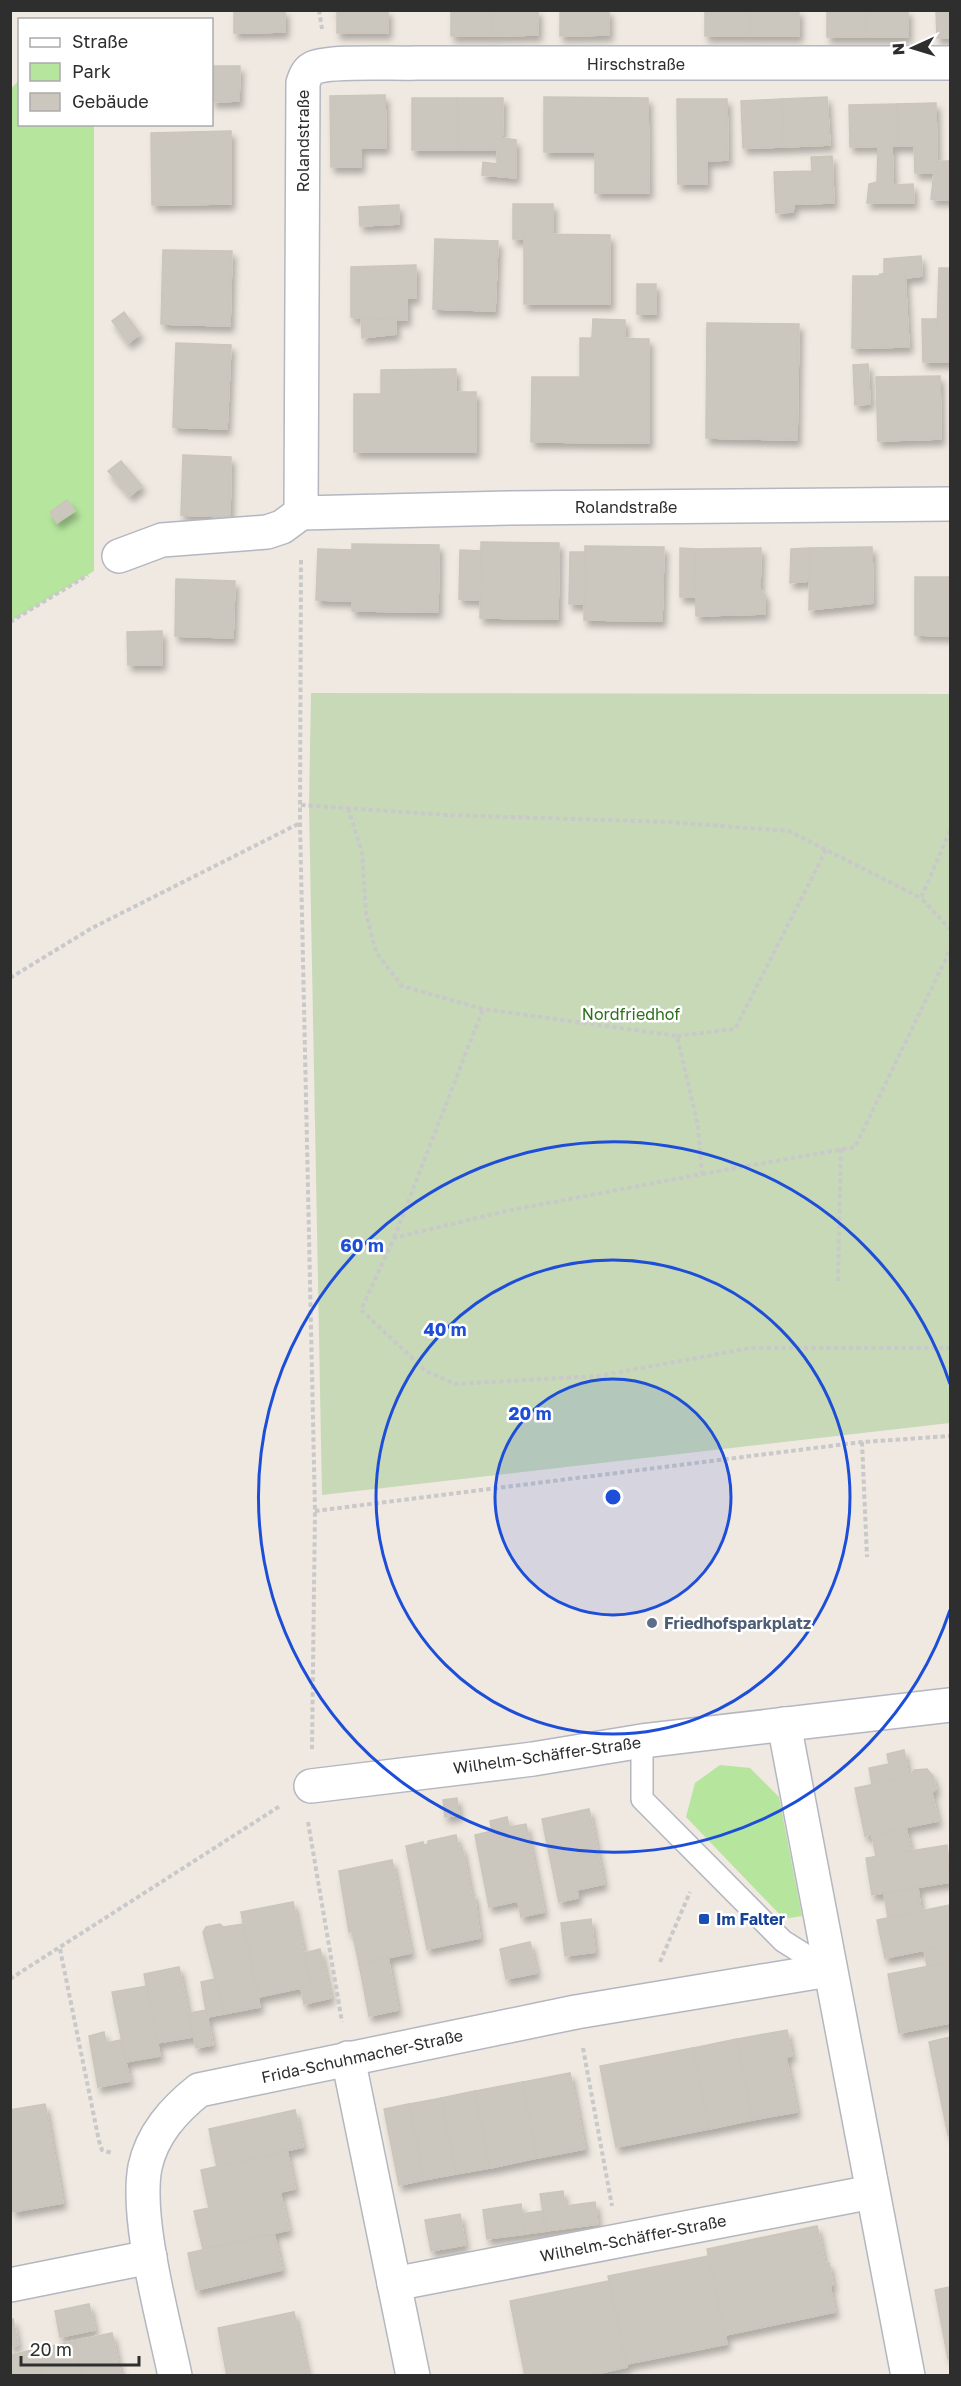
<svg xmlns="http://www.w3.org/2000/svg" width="961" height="2386" font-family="'Golos Text',sans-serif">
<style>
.green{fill:#b6e59e}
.cemetery{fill:#c8d9b8}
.building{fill:#cbc7bf;stroke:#cbc5ba;stroke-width:1.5;filter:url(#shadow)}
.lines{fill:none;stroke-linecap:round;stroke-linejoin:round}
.lane-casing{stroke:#b4b7c1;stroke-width:24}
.street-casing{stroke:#b4b7c1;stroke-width:36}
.path{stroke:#c9c9c9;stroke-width:4;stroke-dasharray:4.5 3;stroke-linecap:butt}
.lane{stroke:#fff;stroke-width:21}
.street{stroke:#fff;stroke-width:33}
.ring{fill:none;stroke:#1d4ed8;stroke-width:3}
.service-dot{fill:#5c6f8a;stroke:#fff;stroke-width:2}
.transit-dot{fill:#1a4fb4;stroke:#fff;stroke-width:2}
.labels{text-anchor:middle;stroke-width:5;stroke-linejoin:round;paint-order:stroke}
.street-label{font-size:16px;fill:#2e2e2e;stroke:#fff}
.park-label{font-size:16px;fill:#2c6e1b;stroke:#fff}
.service-label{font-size:16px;font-weight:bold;fill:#4e5e75;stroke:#fff;text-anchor:start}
.transit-label{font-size:16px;font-weight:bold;fill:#164399;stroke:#fff;text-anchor:start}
.centre{fill:#1d4ed8;stroke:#fff;stroke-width:3}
.ring-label{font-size:18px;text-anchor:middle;font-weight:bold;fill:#1d4ed8;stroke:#fff;stroke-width:5;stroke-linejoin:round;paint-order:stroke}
</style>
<defs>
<filter id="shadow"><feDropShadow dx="3.5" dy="6" stdDeviation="3" flood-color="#0004"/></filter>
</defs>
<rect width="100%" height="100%" fill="#efe9e1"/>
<g class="green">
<polygon points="19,80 20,124 94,125 94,571 11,621 10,90"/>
<polygon points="720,1765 750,1768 779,1797 802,1916 784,1919 686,1817 695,1783"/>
</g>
<polygon class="cemetery" points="311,693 950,694 950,1423 322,1495 309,805"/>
<g class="building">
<polygon points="234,10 285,10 285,32 234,33"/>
<polygon points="331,10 388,10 388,33 337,33 337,12"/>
<rect x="451" y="10" width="41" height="26"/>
<polygon points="492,10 538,10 538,35 492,36"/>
<polygon points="560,10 609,10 609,35 560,36"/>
<rect x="705" y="10" width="46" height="26"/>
<rect x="751" y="10" width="48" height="26"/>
<rect x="827" y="10" width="39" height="27"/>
<rect x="866" y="10" width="42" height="27"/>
<polygon points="936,10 950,10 950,38 937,38"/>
<polygon points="212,66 240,66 239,101 212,102"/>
<polygon points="385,95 386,148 361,148 361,167 331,167 330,96"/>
<polygon points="544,97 648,98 649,193 595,193 595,152 544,152"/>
<polygon points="827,97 830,145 784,147 782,99"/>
<rect x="412" y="98" width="45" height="52"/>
<polygon points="457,98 503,98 502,150 457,150"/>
<polygon points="677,99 727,99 728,160 707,161 707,184 678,184"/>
<polygon points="782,99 784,147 743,148 741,101"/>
<polygon points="936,103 937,173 915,173 914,146 898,146 897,104"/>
<polygon points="897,104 898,146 850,147 849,105"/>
<polygon points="231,131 231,204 152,205 151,133"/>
<polygon points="503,138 516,140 516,178 482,175 483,162 497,164 497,150 502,150"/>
<polygon points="878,146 892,146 894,203 867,203 869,184 877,182"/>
<polygon points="832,156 834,203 794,204 793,212 776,213 774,172 812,171 811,157"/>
<polygon points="937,161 950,161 950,200 931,199 934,173 937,173"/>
<polygon points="913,184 914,203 894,203 893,185"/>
<polygon points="513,204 553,204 553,235 524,234 525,239 513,239"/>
<polygon points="399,205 399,224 360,226 359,207"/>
<polygon points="524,234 610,235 610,304 524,304"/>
<polygon points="435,239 498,241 495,311 433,309"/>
<polygon points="163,250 232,251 230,326 161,324"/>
<polygon points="921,256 922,276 906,278 905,274 884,274 884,259"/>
<polygon points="416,265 416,298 407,298 407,320 351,317 351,267"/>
<polygon points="939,268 950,268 950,332 937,332"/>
<polygon points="880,274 905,274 909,347 852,348 853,276 879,276"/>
<rect x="637" y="284" width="19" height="30"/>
<polygon points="124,312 140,334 128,343 112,321"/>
<polygon points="361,318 396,320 396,334 362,338"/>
<polygon points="593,319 625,320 625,339 592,338"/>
<polygon points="922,319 937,319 937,332 950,332 950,362 923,362"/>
<polygon points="707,323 799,324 797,440 706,438"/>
<polygon points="580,338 649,339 649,443 531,442 532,377 580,377"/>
<polygon points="176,343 231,345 227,429 173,427"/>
<polygon points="868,364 870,404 855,405 853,365"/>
<polygon points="456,369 456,392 476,392 476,452 354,452 354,394 381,394 381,370"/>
<polygon points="940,376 941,439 878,441 876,377"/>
<polygon points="183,455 231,457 230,517 181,515"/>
<polygon points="121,461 142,486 130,496 108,471"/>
<polygon points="67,500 75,511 57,523 50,512"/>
<polygon points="481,542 559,543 558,619 480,618"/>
<polygon points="352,544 439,545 438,612 352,611"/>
<polygon points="585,546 664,547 662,621 584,620"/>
<polygon points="872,547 873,603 809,610 810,548"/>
<polygon points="680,548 695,549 695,597 680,597"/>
<polygon points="761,548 760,589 765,595 765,614 696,616 695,549"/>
<polygon points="810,548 809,581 790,583 791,549"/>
<polygon points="318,549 352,550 352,601 316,600"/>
<polygon points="460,550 481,551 480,600 459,599"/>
<polygon points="570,552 585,552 584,604 569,604"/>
<polygon points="915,577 950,577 950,636 915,635"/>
<polygon points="176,579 235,581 233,638 175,636"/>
<polygon points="162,631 162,665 128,665 127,632"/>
<polygon points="904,1750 909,1777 872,1785 869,1768 889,1764 887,1754"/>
<polygon points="927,1769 933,1776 936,1789 932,1793 938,1821 865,1836 855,1788 909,1777 914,1770"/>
<polygon points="457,1798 459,1815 445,1817 443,1800"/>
<polygon points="589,1809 604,1884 577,1890 578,1898 559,1902 542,1819"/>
<polygon points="507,1817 509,1827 526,1824 544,1912 521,1917 518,1901 489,1907 475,1835 492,1831 490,1821"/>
<polygon points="906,1828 911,1851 876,1857 872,1835"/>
<polygon points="456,1835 459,1848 462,1847 471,1894 474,1894 480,1938 427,1949 406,1846 423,1842 424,1845 428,1844 428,1841"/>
<polygon points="947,1845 950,1882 872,1895 866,1858"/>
<polygon points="392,1860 411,1953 359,1964 352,1931 349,1932 339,1871"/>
<polygon points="918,1888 921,1911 888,1918 884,1893"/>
<polygon points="293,1902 311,1986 258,1997 241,1912"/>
<polygon points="950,1905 950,1945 885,1958 877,1920"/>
<polygon points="591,1919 595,1952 565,1956 561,1923"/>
<polygon points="220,1924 223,1927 243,1924 260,2007 224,2014 203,1932 206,1927"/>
<polygon points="530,1942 537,1973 506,1979 500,1949"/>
<polygon points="950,1945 950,1962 927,1966 924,1950"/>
<polygon points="320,1949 331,1998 304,2004 301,1988 311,1986 304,1953"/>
<polygon points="388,1958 398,2010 369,2016 359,1964"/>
<polygon points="950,1962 950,2023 899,2033 888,1974"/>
<polygon points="179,1967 193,2037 157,2043 144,1974"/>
<polygon points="215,1979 224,2014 207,2017 201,1982"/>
<polygon points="147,1986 160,2056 126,2062 112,1992"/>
<polygon points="206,2010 213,2045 196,2048 189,2013"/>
<polygon points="787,2030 792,2056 786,2057 797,2112 752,2120 737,2039"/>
<polygon points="104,2032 106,2043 121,2040 130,2081 98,2087 89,2036"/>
<polygon points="950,2037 950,2134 948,2135 929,2042"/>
<polygon points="737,2039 752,2120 709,2129 693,2048"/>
<polygon points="693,2048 709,2129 616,2147 600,2066"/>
<polygon points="570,2073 585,2149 537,2158 523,2082"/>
<polygon points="523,2082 537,2158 490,2168 475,2091"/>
<polygon points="475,2091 490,2168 456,2174 441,2098"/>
<polygon points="441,2098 456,2174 424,2180 409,2104"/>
<polygon points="45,2104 63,2203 13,2212 10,2195 10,2110"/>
<polygon points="409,2104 424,2180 399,2185 384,2109"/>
<polygon points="295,2110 303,2147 217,2167 209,2129"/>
<polygon points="287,2151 295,2189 280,2192 289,2230 203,2249 194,2211 209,2208 201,2170"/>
<polygon points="563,2191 565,2206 595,2202 598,2224 546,2231 540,2194"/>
<polygon points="521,2204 525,2234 487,2239 483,2210"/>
<polygon points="542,2211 546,2231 525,2234 522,2214"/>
<polygon points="460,2214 465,2245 431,2251 425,2220"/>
<polygon points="817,2226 825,2264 829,2263 833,2285 830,2286 835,2312 725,2335 707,2249"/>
<polygon points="274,2234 282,2270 196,2290 188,2253"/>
<polygon points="709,2256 727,2344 626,2364 608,2276"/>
<polygon points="609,2281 627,2367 587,2376 525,2376 510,2301"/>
<polygon points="950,2287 950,2358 948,2359 935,2290"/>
<polygon points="89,2304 95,2330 60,2337 55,2311"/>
<polygon points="294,2312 308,2376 227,2376 218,2328"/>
<polygon points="13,2319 18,2345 10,2347 10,2320"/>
<polygon points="112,2333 121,2376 82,2376 75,2341"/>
<polygon points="75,2341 82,2376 42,2376 37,2349"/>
<polygon points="37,2349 42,2376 10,2376 10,2355"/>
</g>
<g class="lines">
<defs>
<polyline id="lane" points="642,1741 642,1799 783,1941 829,1970"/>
<g id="street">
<path d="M950 63H417C395 64 330 60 313 68 307 71 305 77 303 83L301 513 509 508 950 504"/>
<polyline points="119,556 162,540 267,532 282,527 301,513"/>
<polyline points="784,1724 908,2376"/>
<polyline points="311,1786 533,1759 642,1741 950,1705"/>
<polyline points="348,2058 413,2376"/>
<polyline points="394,2284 872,2192"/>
<polyline points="10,2285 150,2257"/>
<path d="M175 2376C164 2321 135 2220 145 2167 152 2134 174 2110 199 2090L576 2012 829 1970"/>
</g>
</defs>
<use href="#lane" class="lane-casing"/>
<use href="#street" class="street-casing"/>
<g class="path">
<polyline points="319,10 322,29"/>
<polyline points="301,560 300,823 315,1511 312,1749"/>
<polyline points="10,622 88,575"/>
<polyline points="301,805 446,815 668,822 789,831 921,898"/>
<polyline points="348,808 362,852 366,913 376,952 402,986 483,1009 677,1036 698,1126 702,1174 506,1211 394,1238 361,1310 426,1371 455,1384 598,1376 751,1348 950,1348"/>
<polyline points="950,831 921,898 950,929"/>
<polyline points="10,978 92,928 300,823"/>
<polyline points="677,1036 735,1029 826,850"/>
<polyline points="702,1174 855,1147 950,950"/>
<polyline points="394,1238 483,1009"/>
<polyline points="838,1281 841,1149"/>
<polyline points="862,1442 867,1557"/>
<polyline points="315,1511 862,1442 950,1436"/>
<polyline points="308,1822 342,2022"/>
<polyline points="60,1949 99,2141 102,2150 112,2153"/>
<polyline points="660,1962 690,1892"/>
<polyline points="10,1979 280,1806"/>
<polyline points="583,2048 612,2206"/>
</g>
<use href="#lane" class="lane"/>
<use href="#street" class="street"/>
</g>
<circle cx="613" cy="1497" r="118" fill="#1d4ed8" fill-opacity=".12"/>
<g class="ring">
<circle cx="613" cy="1497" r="118"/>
<circle cx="613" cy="1497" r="237"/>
<path d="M950 1610A355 355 0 1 1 950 1384"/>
</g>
<circle class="service-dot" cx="652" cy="1623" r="6"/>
<rect class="transit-dot" x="698" y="1913" width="12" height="12" rx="3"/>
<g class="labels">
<g class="street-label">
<text x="636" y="70">Hirschstraße</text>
<text transform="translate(303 141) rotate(-90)" y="6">Rolandstraße</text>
<text x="626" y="513">Rolandstraße</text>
<text transform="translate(547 1755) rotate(-8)" y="6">Wilhelm-Schäffer-Straße</text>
<text transform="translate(362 2056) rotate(-12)" y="6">Frida-Schuhmacher-Straße</text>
<text transform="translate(633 2238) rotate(-11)" y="6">Wilhelm-Schäffer-Straße</text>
</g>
<g class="park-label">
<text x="631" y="1020">Nordfriedhof</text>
</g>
<g class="service-label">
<text x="664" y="1629">Friedhofsparkplatz</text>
</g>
<g class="transit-label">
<text x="716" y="1925">Im Falter</text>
</g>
</g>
<circle cx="613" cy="1497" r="9" class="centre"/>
<g class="ring-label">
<text x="362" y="1252">60 m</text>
<text x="445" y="1336">40 m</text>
<text x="530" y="1420">20 m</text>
</g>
<rect width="961" height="2386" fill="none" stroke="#2e2e2e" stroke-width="24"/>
<rect x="18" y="18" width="195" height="108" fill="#ffffff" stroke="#ababab" stroke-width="1.5"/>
<rect x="30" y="38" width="30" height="9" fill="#ffffff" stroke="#ababab" stroke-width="1.5"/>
<text x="72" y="48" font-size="18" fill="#2e2e2e">Straße</text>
<rect x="30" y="63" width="30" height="18" fill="#b6e59e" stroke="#ababab" stroke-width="1.5"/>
<text x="72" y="78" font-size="18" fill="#2e2e2e">Park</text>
<rect x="30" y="93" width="30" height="18" fill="#cbc7bf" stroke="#ababab" stroke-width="1.5"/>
<text x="72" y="108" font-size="18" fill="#2e2e2e">Gebäude</text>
<g transform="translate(913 48) rotate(266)" stroke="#ffffff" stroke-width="4.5" paint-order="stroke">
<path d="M0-4.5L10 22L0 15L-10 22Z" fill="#2e2e2e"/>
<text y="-9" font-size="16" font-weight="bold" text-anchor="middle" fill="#2e2e2e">N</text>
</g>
<path d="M21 2356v9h118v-9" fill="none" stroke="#2e2e2e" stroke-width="3"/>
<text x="30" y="2356" font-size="18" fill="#2e2e2e" stroke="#ffffff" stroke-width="4.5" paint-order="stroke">20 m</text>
</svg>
